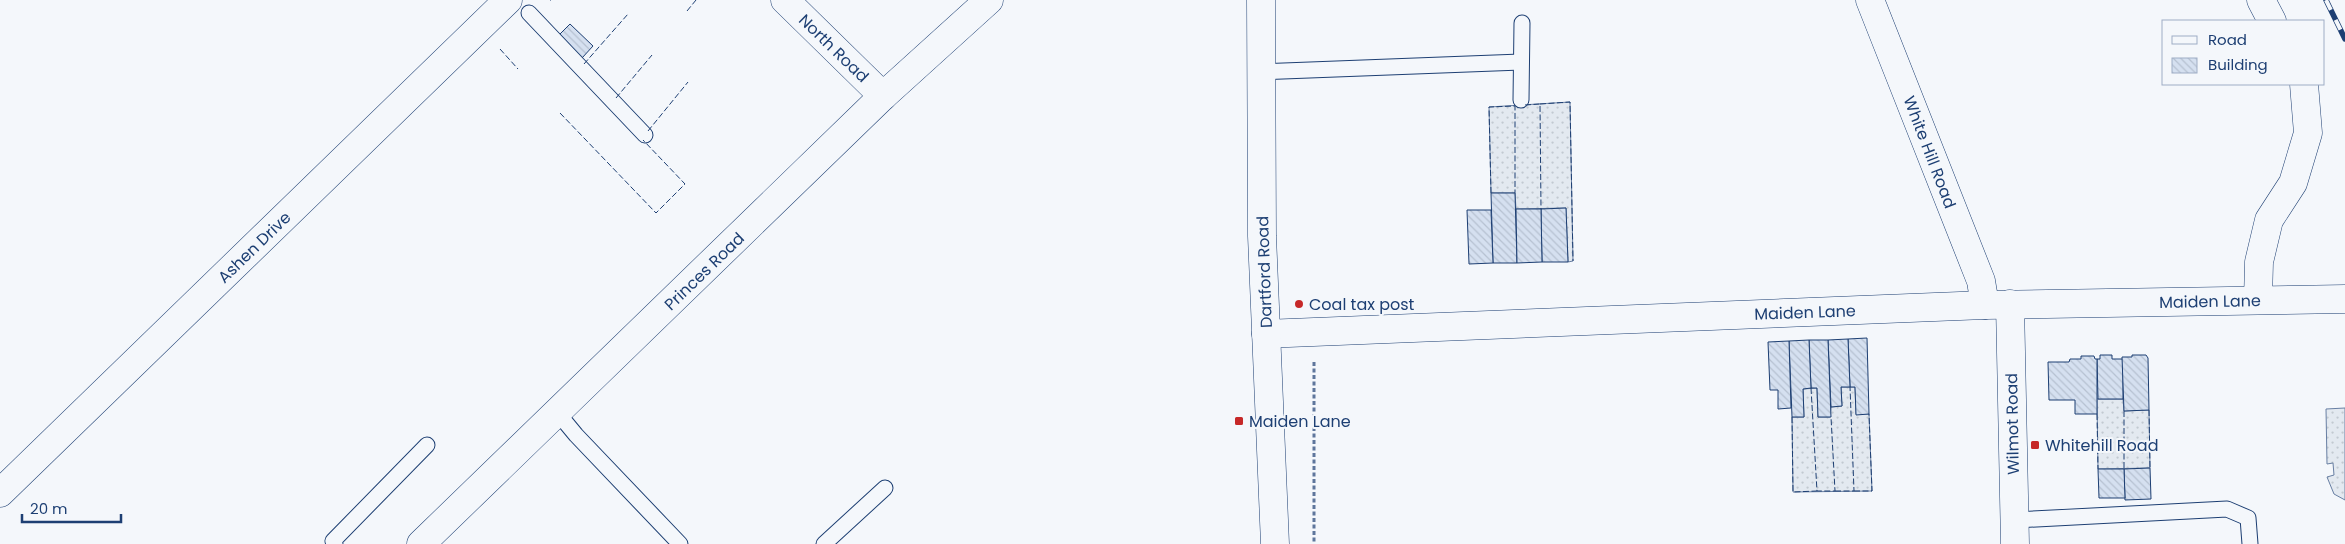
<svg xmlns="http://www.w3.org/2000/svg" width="2345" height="544" font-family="Poppins,sans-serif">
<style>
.grass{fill:url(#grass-dots);stroke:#687fa3}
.building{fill:url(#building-back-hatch);stroke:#1d3f73}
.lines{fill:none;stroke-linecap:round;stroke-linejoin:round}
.lane-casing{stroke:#1d3f73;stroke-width:17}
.street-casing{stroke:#1d3f73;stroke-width:29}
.secondary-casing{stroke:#1d3f73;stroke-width:29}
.primary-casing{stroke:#1d3f73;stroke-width:29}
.path{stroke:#5e769c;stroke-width:3;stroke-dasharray:4 2.5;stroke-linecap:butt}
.lane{stroke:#f4f7fb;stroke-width:15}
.street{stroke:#f4f7fb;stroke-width:28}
.secondary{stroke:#f4f7fb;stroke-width:28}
.primary{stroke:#f4f7fb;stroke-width:28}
.rail-casing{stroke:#1d3f73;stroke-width:5.5}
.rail{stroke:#f4f7fb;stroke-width:4;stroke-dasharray:11;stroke-linecap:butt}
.fence{stroke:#1d3f73;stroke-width:1;stroke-dasharray:6 2.5;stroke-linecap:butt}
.poi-dot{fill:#c62828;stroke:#f4f7fb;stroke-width:2}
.labels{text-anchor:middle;stroke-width:4;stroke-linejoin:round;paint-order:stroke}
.street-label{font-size:16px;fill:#1d3f73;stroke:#f4f7fb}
.poi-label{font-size:16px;fill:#1d3f73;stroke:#f4f7fb;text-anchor:start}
</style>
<defs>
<pattern id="grass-dots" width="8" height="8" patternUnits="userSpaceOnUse" patternTransform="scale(1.25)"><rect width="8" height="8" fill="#e3e9f0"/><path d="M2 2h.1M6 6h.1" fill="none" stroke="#c2c9d1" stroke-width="1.8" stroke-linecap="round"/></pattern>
<pattern id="building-back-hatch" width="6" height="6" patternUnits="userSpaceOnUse" patternTransform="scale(1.25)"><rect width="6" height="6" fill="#d5e0f0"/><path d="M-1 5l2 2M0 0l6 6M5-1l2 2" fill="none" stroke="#b6c1d1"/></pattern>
</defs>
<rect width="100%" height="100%" fill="#f4f7fb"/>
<g class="grass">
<polygon points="1570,102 1573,261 1568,262 1566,208 1516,209 1515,193 1491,193 1489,107"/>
<polygon points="1841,387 1855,387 1856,414 1869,414 1872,491 1793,492 1792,417 1804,417 1803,389 1817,388 1818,417 1830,417 1831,407 1842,406"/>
<polygon points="2097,399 2123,399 2124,411 2149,410 2150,468 2098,469"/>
<polygon points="2345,408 2345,500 2334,494 2327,477 2334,475 2333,463 2327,464 2326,409"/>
</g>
<g class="building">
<polygon points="570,24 593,46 582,58 559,35"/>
<polygon points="1491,193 1515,193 1517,263 1493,263"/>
<polygon points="1566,208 1568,262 1542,262 1541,209"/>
<polygon points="1516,209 1541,209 1542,262 1517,263"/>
<polygon points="1467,210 1491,210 1493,263 1469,264"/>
<polygon points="1867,338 1869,414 1856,415 1855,387 1850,387 1848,339"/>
<polygon points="1848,339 1850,387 1841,387 1842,406 1831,407 1828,340"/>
<polygon points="1809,340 1828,340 1831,417 1818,417 1817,388 1811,388"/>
<polygon points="1809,340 1811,388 1803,389 1804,417 1792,417 1789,341"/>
<polygon points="1789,341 1791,408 1778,409 1778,390 1770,390 1768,342"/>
<polygon points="2100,355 2112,355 2112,359 2123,359 2123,399 2098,399 2097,359 2100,359"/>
<polygon points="2132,355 2146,355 2148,358 2149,410 2124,411 2122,357 2132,357"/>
<polygon points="2081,356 2094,356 2095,359 2097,359 2097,414 2075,414 2075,400 2049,400 2048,362 2069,362 2070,359 2081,359"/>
<polygon points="2150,468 2151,499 2125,500 2124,469"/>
<polygon points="2098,469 2124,469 2125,498 2099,498"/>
</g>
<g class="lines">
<defs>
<g id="lane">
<polyline points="529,13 645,135"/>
<polyline points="1260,72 1521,62"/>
<polyline points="1521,100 1522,23"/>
<polyline points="557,412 576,435 680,544"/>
<polyline points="2015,520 2227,509 2248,518 2250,544"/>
<polyline points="335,544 333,541 427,445"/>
<polyline points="824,544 885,488"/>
</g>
<g id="street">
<polyline points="785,0 883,96"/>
<polyline points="1870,0 1981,281 1985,305"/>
<polyline points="2261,0 2272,21"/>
<polyline points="2258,300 2259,262 2269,220 2293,183 2308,133 2304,84"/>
<polyline points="2010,304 2015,544"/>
<polyline points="1266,334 1985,305 2345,299"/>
<polyline points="0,493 508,0"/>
</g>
<polyline id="secondary" points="421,544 883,96 989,0"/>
<polyline id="primary" points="1261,0 1262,236 1275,544"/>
</defs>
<use href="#lane" class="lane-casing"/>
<use href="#street" class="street-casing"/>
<use href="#secondary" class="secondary-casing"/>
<use href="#primary" class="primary-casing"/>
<polyline class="path" points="1314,362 1314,544"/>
<use href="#lane" class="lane"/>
<use href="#street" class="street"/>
<use href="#secondary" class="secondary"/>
<use href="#primary" class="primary"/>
<defs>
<polyline id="rail" points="2326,0 2345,39"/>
</defs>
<use href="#rail" class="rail-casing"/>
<use href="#rail" class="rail"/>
<g class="fence">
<polyline points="550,0 551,0"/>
<polyline points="687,11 696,0"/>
<polyline points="500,49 518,69"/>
<polyline points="584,64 628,14"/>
<polyline points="616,98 652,55"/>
<polyline points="1540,104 1570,102 1573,261"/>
<polyline points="1525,105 1540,104 1541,209"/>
<polyline points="560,113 656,213 685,184 643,140"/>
<polyline points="648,131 688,82"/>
<polyline points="1491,193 1489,107 1515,106 1515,193"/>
<polyline points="1811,388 1817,491 1835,491 1831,417"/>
<polyline points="2149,410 2150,468"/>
<polyline points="2124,411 2124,469"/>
<polyline points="2097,414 2098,469"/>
<polyline points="1792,417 1793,492 1817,491"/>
<polyline points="1835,491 1854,491 1850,387"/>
<polyline points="1854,491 1872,491 1869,414"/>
</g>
</g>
<g class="poi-dot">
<circle cx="1299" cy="304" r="5"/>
<rect x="1234" y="416" width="10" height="10" rx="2.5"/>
<rect x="2030" y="440" width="10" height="10" rx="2.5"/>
</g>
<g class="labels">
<g class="street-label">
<text transform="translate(834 48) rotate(44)" y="6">North Road</text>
<text transform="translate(1930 152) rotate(69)" y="6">White Hill Road</text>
<text transform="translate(254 247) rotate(-44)" y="6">Ashen Drive</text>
<text transform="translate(704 271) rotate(-44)" y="6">Princes Road</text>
<text transform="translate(1264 272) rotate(-92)" y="6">Dartford Road</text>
<text transform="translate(2210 301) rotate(-1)" y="6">Maiden Lane</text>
<text transform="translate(1805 312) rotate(-2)" y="6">Maiden Lane</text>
<text transform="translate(2012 424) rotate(-91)" y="6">Wilmot Road</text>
</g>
<g class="poi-label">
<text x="1309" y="310">Coal tax post</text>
<text x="1249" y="427">Maiden Lane</text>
<text x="2045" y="451">Whitehill Road</text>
</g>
</g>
<rect x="2162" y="20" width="162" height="65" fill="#f4f7fb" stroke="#9eadc5"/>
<rect x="2172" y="36" width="25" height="8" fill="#f4f7fb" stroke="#9eadc5"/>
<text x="2208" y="45" font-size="15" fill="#1d3f73">Road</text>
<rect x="2172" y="58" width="25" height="15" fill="url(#building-back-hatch)" stroke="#9eadc5"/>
<text x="2208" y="70" font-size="15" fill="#1d3f73">Building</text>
<path d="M22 514v8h99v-8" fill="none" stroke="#1d3f73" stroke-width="2.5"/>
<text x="30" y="514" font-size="15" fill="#1d3f73" stroke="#f4f7fb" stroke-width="4" paint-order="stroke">20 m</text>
</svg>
